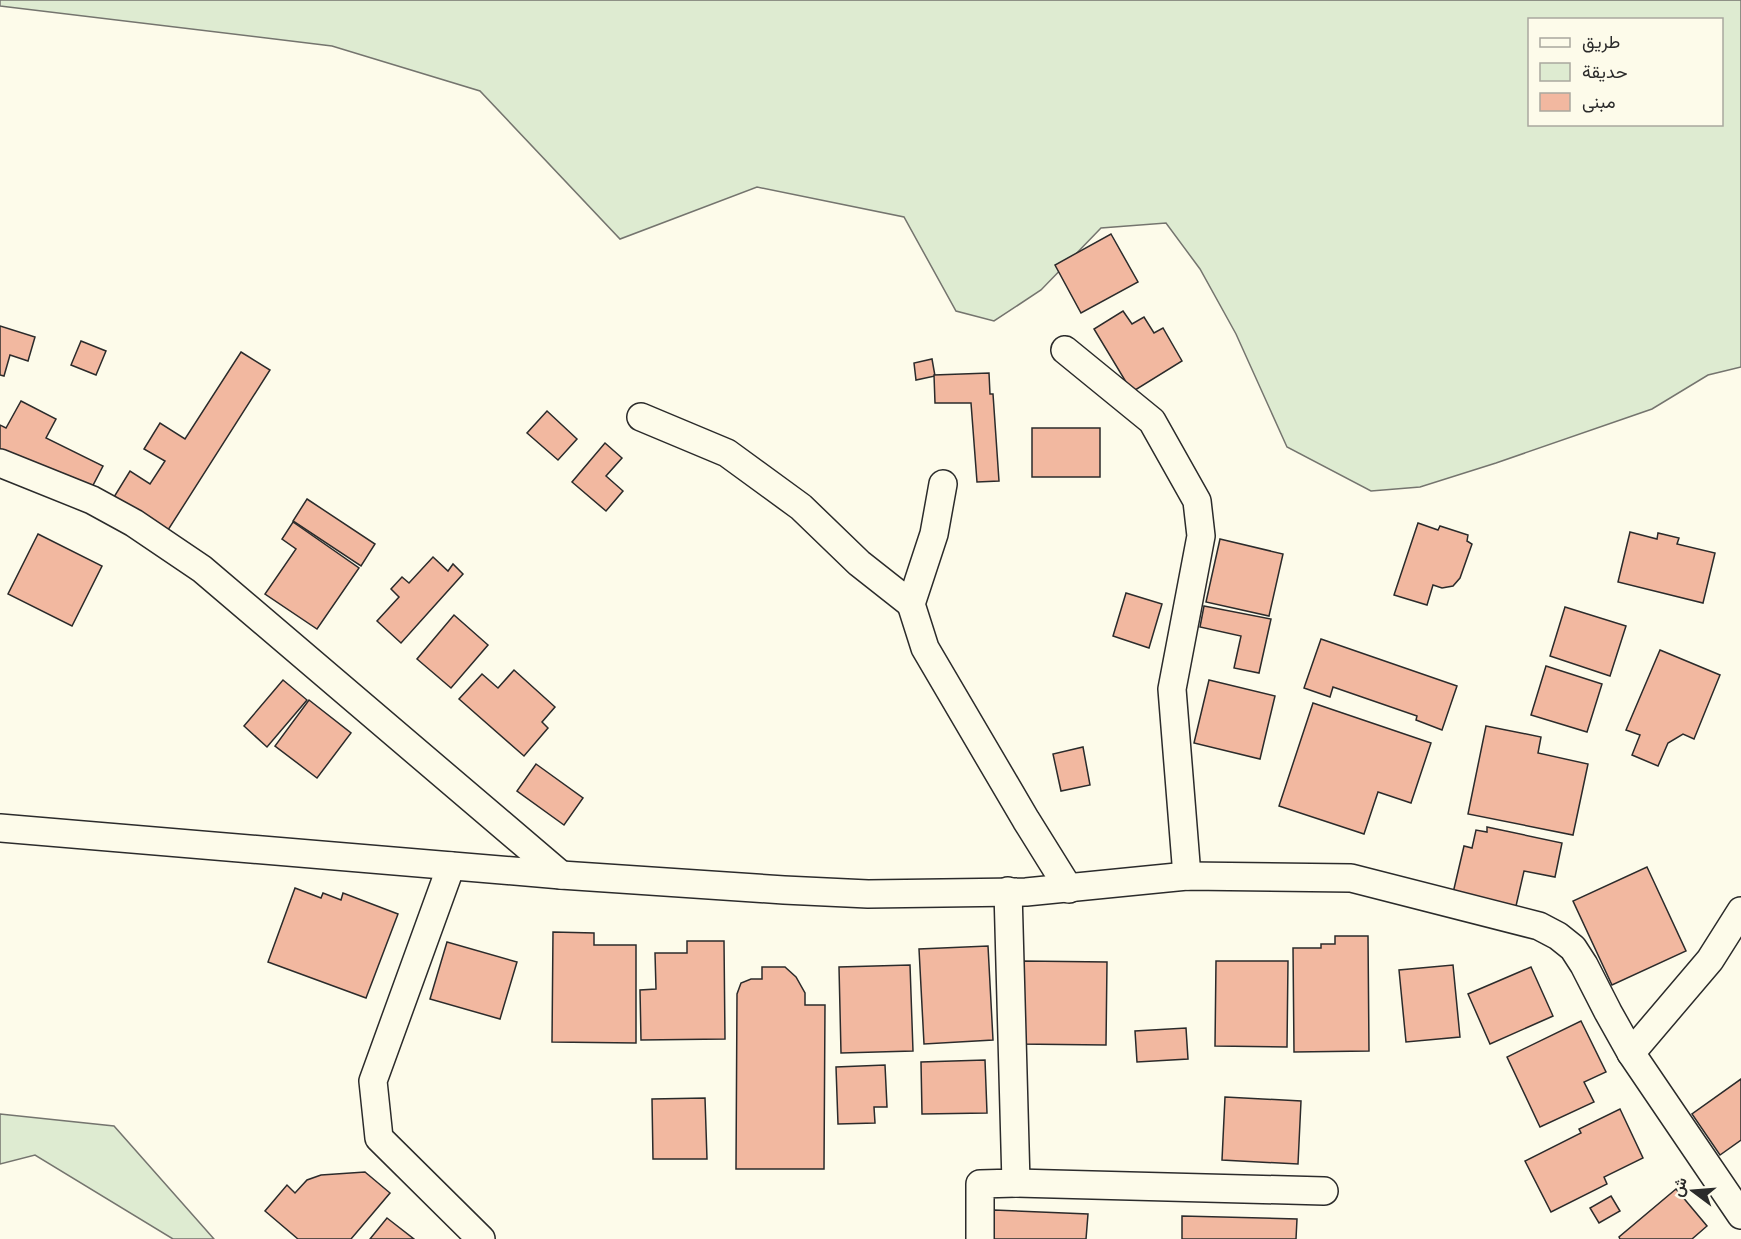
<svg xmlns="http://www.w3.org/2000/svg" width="1741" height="1239" font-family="'PT Sans',Vazirmatn,sans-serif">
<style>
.green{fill:#deebd1;stroke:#74746e;stroke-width:1.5;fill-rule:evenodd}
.building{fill:#f2b8a0;stroke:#2b2b2b;stroke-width:1.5}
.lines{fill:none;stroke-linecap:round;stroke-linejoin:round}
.minor-casing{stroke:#2b2b2b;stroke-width:30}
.minor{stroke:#fdfbea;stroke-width:27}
</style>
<rect width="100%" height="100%" fill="#fdfbea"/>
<g class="green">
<path d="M0 0H1741V367L1708 375 1652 409 1496 463 1420 487 1371 491 1287 447 1236 334 1200 269 1166 223 1101 228 1041 290 994 321 956 311 904 217 757 187 620 239 480 91 332 46 0 6ZM1530 20H1722V124H1530Z"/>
<polygon points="0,1114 114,1126 214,1239 173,1239 35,1155 0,1164"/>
</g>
<g class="building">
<polygon points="1111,234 1138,282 1081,313 1055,265"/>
<polygon points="1123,311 1132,324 1144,317 1154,333 1163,328 1182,361 1132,392 1094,329"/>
<polygon points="0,326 35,337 28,361 10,355 4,376 0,375"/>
<polygon points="81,341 106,351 96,375 71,365"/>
<polygon points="241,352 270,370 168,530 114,497 130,471 150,484 165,461 144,449 160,423 185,439"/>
<polygon points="932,359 935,376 916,380 914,363"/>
<polygon points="989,373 990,394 993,394 999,481 977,482 971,403 935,403 934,375"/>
<polygon points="21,401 56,419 46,438 103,466 90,491 0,452 0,425 6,428"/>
<polygon points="547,411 577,439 558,460 527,433"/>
<rect x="1032" y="428" width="68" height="49"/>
<polygon points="605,443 622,458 606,476 623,491 606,511 572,482"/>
<polygon points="307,499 375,544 361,566 293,521"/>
<polygon points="293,522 359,568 317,629 265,594 296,549 282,539"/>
<polygon points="1418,523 1438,530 1440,526 1468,535 1467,541 1472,544 1460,578 1453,586 1442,588 1433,585 1427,605 1394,595"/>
<polygon points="1630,532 1657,539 1658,533 1679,538 1677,544 1715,553 1703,603 1618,582"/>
<polygon points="38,534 102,566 72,626 8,594"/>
<polygon points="1220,539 1283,554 1269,616 1206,602"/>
<polygon points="433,557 448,571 453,564 463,574 401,643 377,621 399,597 391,589 402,577 409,583"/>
<polygon points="1126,593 1162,604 1149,648 1113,636"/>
<polygon points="1204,606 1271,619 1259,673 1234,668 1241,636 1200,627"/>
<polygon points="1565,607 1626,626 1610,676 1550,656"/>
<polygon points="454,615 488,645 451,688 417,659"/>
<polygon points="1321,639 1457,686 1442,730 1416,720 1417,716 1333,687 1330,697 1304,688"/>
<polygon points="1660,650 1720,675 1694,739 1683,734 1668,743 1658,766 1632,755 1640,735 1626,730"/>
<polygon points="1546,666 1602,684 1587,732 1531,715"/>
<polygon points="514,670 555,707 542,722 548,728 524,756 459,699 482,674 498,688"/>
<polygon points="283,680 307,700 267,747 244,726"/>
<polygon points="1209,680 1275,696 1260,759 1194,743"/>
<polygon points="309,700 351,733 317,778 275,746"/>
<polygon points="1313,703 1431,743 1411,803 1378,792 1364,834 1279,806"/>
<polygon points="1486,726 1541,737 1538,753 1588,764 1573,835 1468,814"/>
<polygon points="1083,747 1090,785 1061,791 1053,754"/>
<polygon points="536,764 583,798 564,825 517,791"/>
<polygon points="1487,827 1562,843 1555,877 1524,871 1516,906 1453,893 1464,846 1472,848 1476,830 1487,832"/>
<polygon points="1647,867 1686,951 1612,985 1573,901"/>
<polygon points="295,888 321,898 323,893 341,900 343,893 398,914 366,998 268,962"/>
<polygon points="553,932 594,933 594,945 636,945 636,1043 552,1042"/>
<polygon points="1335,936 1368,936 1369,1051 1294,1052 1293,948 1321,948 1321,944 1335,944"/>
<polygon points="687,941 724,941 725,1039 641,1040 640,990 656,989 655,953 687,953"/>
<polygon points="447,942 517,962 500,1019 430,999"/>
<polygon points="988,946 993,1040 924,1044 919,949"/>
<polygon points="1023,961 1107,962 1106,1045 1017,1044"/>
<polygon points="1216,961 1288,961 1287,1047 1215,1046"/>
<polygon points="910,965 913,1051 841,1053 839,967"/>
<polygon points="1453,965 1460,1037 1406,1042 1399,970"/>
<polygon points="762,967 785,967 796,977 805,993 805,1005 825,1005 824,1169 736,1169 737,994 741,983 751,979 762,979"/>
<polygon points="1531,967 1553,1016 1490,1044 1468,994"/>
<polygon points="1581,1021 1606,1072 1584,1082 1594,1102 1540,1127 1507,1057"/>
<polygon points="1186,1028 1188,1059 1137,1062 1135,1031"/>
<polygon points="985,1060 987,1113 922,1114 921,1062"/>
<polygon points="885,1065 887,1107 874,1107 875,1123 838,1124 836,1067"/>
<polygon points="1741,1079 1741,1140 1720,1155 1692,1114"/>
<polygon points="1225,1097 1301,1101 1298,1164 1222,1160"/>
<polygon points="705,1098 707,1159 653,1159 652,1099"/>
<polygon points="1620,1109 1643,1158 1604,1177 1607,1184 1551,1212 1525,1161 1581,1133 1579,1129"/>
<polygon points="365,1172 390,1193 351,1239 298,1239 265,1211 287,1185 295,1193 307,1180 321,1175"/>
<polygon points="1676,1189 1707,1226 1692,1239 1620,1239 1619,1237"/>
<polygon points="1611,1196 1620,1211 1599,1223 1590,1208"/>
<polygon points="994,1210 1088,1214 1086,1239 993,1239"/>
<polygon points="1182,1216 1297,1219 1296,1239 1182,1239"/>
<polygon points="387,1218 414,1239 370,1239"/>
</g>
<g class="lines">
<defs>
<g id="minor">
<polyline points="1065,350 1152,421 1197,501 1201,536 1172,689 1187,876"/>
<polyline points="641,417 727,453 801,507 859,563 911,604"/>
<polyline points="0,463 92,500 134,523 202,569 561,875"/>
<polyline points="943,484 934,534 911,604 925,648 1026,820 1069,889"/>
<polyline points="0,828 561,875 784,890 868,894 1026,892 1187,876 1351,878 1539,926 1558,936 1573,948 1584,965 1608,1012 1631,1053 1741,1215"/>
<polyline points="451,866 373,1081 379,1138 481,1239"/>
<polyline points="1631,1053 1710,960 1741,911"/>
<polyline points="1016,1183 1324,1191"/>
<polyline points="980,1239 980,1184 1016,1183 1008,891"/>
</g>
</defs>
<use href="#minor" class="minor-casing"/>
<use href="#minor" class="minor"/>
</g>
<rect x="1528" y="18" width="195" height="108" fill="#fdfbea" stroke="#a9a89e" stroke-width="1.5"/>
<rect x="1540" y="38" width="30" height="9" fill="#fdfbea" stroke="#a9a89e" stroke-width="1.5"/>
<text x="1582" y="48" font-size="18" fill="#2b2b2b">طريق</text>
<rect x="1540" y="63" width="30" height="18" fill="#deebd1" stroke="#a9a89e" stroke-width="1.5"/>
<text x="1582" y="78" font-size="18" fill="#2b2b2b">حديقة</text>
<rect x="1540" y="93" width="30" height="18" fill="#f2b8a0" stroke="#a9a89e" stroke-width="1.5"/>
<text x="1582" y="108" font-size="18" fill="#2b2b2b">مبنى</text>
<g transform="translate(1693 1191) rotate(286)" stroke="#fdfbea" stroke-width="4.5" paint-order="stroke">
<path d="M0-4.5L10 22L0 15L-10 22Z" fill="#2b2b2b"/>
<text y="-9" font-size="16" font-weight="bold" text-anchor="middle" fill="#2b2b2b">ش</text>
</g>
</svg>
